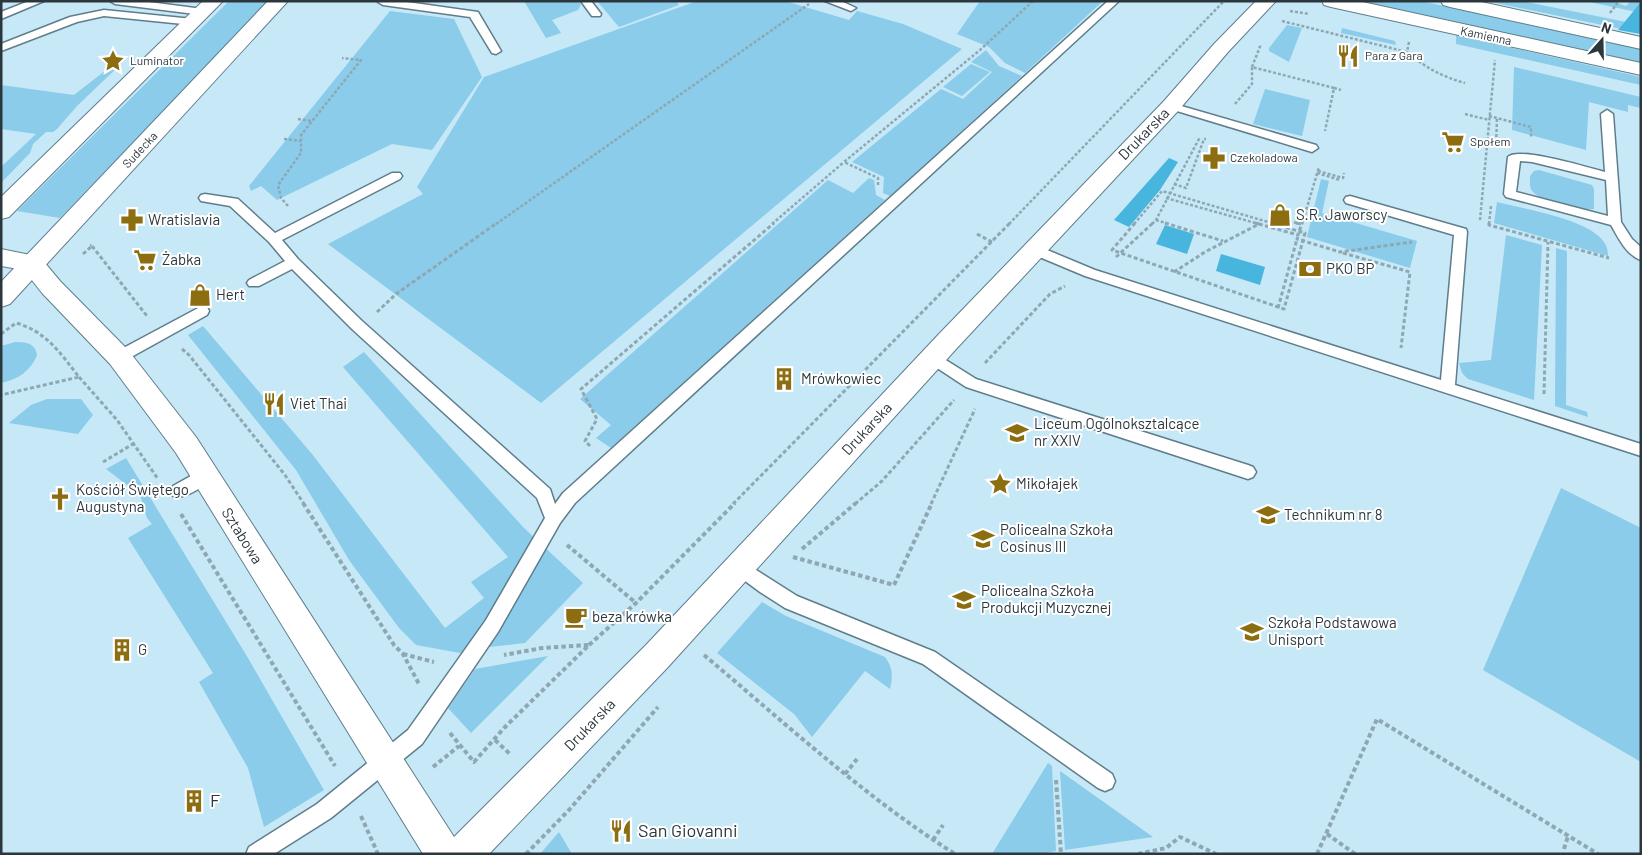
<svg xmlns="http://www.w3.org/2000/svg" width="1642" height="855" font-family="Barlow,sans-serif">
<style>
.green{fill:#8acce9}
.forest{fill:#47b5de}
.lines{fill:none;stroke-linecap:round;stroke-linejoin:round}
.lane-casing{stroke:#5f7d8b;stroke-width:3}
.street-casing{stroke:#5f7d8b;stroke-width:2}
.secondary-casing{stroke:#5f7d8b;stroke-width:2}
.path-far2{stroke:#8ea8b3;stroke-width:2.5;stroke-dasharray:3 2;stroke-linecap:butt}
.path-far1{stroke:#8ea8b3;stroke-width:3;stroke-dasharray:4 2.5;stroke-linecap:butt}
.path{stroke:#8ea8b3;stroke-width:4;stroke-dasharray:4.5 3;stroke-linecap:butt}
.lane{fill:#fff;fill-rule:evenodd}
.street{fill:#fff;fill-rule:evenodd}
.secondary{fill:#fff;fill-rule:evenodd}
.labels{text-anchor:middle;stroke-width:4;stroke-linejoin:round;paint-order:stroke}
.far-street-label{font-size:12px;fill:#2b373d;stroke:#fff}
.far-poi-label{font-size:12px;fill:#2b373d;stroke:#fff;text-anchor:start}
.street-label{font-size:15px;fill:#2b373d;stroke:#fff}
.poi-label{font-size:15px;fill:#2b373d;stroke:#fff;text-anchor:start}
.near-poi-label{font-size:18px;fill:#2b373d;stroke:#fff;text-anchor:start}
</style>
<rect width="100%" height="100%" fill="#c7e8f7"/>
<g class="green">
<polygon points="229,1 270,1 60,218 17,211"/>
<polygon points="524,1 578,1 581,5 578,10 552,20 561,33 546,38"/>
<polygon points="597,1 676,1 679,5 619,27"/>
<polygon points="697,1 785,1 849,20 857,11 903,24 962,49 541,403 328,244 423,194 417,187 484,77"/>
<polygon points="980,1 1103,1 1025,73 1005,63 989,47 957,34"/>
<polygon points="1359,1 1421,1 1641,49 1641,63"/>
<polygon points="1486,1 1521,1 1641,25 1641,33"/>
<polygon points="1585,1 1612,1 1626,6 1631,1 1641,1 1641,13"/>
<polygon points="390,11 454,19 482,77 432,150 392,144 277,200 261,186 251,191 249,186"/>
<polygon points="1287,25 1302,28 1289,62 1269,51 1269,48"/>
<polygon points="1342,28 1395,41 1396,45 1341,33"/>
<polygon points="1456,35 1641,77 1641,85 1456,44"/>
<polygon points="986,50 999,66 1022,76 890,196 883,193 884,177 852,162 941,89 963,99 992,72 971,62"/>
<polygon points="115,63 122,63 77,106 57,129 53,132 46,132 33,144 30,153 1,183 1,167 36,134 1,129 1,85 74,95"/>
<polygon points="971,64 990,72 962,96 943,87"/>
<polygon points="1514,67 1641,97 1641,108 1628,105 1628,112 1589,102 1586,150 1512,130"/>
<polygon points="1265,89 1310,100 1302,136 1253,124"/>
<path d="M1539 170 1592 185 1594 189V209C1581 211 1542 203 1533 192 1529 188 1530 181 1530 176L1534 171Z"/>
<polygon points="869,178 874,180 876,195 885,200 611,448 596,438 611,425 580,399 828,180 853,193"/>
<polygon points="1321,179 1329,181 1322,213 1417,241 1410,268 1307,237"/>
<path d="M1497 202C1524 209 1589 219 1604 242 1607 246 1608 251 1608 256L1494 223Z"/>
<polygon points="1506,235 1542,245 1534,400 1468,379 1462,373 1459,363 1491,360"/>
<polygon points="1556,248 1567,251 1566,405 1587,412 1588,417 1555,406"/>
<polygon points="203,326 312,454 445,628 484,598 471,582 508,557 343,367 364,352 524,528 583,583 525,643 489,647 460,653 416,645 399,628 349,560 296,470 188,335"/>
<path d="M15 342C26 342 35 343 37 355 31 371 17 380 1 383V346Z"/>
<polygon points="47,399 81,399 93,415 78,434 9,423 31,405"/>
<polygon points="126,458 248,658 324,790 264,827 248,768 199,682 213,673 128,538 152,524 147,518 140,495 106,469"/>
<polygon points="1561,488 1641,528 1641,762 1483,670"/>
<path d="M762 602 786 616 885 657C893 668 893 676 890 689L865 671 812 737 794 714 717 653Z"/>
<polygon points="548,656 471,733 448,708 475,669"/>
<polygon points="1048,763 1052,766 1056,851 1041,854 992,854"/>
<polygon points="1060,771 1153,837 1065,850"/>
<polygon points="559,832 572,854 540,854"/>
</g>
<g class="forest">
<polygon points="1641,2 1641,34 1618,30"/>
<polygon points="1169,158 1178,162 1160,190 1129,227 1114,220"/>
<polygon points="1165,225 1194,234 1187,254 1156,244"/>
<polygon points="1221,254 1265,267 1260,285 1216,271"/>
</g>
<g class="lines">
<defs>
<g id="lane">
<polygon points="29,1 44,1 1,19 1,12"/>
<polygon points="110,1 141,1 203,9 208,12 203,15 115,4"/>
<polygon points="400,1 478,12 501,51 496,54 492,53 470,17 383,5 378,2"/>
<polygon points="581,1 591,1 601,14 600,16 592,16"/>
<polygon points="825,1 841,1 856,8 851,11"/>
<polygon points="1108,1 1119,1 575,503 560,523 498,632 422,744 331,818 274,854 246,854 249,847 317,804 408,730 486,620 545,518 537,498 352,329 292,269 259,286 249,286 247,283 249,280 285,261 269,242 230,206 201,201 199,198 201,195 205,194 238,199 275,233 392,173 400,173 402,176 400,179 282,240 298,259 362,321 550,489 555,504 563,493"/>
<polygon points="104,10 193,19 198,22 193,25 104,16 77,22 1,51 1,44 70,17"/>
<polygon points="1171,103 1316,145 1318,148 1312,152 1167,108 1165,106 1167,104"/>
<path d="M1607 110 1613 114 1621 222 1632 239 1641 247V260C1626 255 1618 237 1611 225L1506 197 1504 194 1508 157C1518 146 1589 168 1605 172L1601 114ZM1520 161 1532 162 1606 180 1608 216 1516 192Z"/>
<polygon points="1350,196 1466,229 1467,232 1455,385 1641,444 1641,456 1085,276 1030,253 1029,250 1030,247 1040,247 1095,270 1441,380 1454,235 1346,203 1344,200 1346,197"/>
<polygon points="202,306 207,307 209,311 207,315 124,361 119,362 114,361 112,357 114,353"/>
<polygon points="933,352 976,379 1248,465 1253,467 1256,472 1253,477 1248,479 966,387 928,362 926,358 928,354"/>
<path d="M205 468 210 470 213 475C208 485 184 500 173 496L171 491 173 486Z"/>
<polygon points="739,559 797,596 935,652 1112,774 1115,781 1112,788 1105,791 1098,788 923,664 785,608 760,592 733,572 731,567 733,562"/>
</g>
<polygon id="street" points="1256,1 1276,1 1228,52 1178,111 957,348 668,667 489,854 423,854 176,453 110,364 42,293 24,270 1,266 1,249 40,257 60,281 128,350 196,437 454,837 646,645 939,334 1164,101 1214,44"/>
<g id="secondary">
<polygon points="203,1 223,1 9,217 1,219 1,197"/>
<polygon points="268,1 288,1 10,304 1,307 1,282"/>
<polygon points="1322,1 1358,1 1641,63 1641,75 1331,7 1324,5"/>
<polygon points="1441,1 1477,1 1641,37 1641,49 1450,7 1443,5"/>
</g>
</defs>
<use href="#lane" class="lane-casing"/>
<use href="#street" class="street-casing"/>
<use href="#secondary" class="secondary-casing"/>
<g class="path-far2">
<polyline points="1290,11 1309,14"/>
<polyline points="1610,13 1619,1"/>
<polyline points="1282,21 1407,52"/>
<path d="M1409 42 1407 52C1424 67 1443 77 1465 83"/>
<polyline points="1252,67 1261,44"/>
<polyline points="1334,88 1341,90"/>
<polyline points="1235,104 1252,84 1252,67 1334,88 1325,131"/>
<polyline points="1465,114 1489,120"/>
<polyline points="1489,116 1531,127 1531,138"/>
<polyline points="298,119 311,121"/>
<polyline points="284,139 301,141"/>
<polyline points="1496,147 1497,118"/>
<polyline points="1318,171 1343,178 1344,173"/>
<polyline points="1317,173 1340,180"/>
<polyline points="1174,184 1186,188 1204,139 1206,139"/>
<polyline points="878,185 878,178 844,162 980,50 1033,1"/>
<polyline points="1166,198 1259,224"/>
<polyline points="288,206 281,198 278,185 301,153 301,135 361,60 342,58"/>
<polyline points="1156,220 1169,224"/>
<polyline points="1480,220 1495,60"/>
<polyline points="1289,221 1301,224"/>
<polyline points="496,224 809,4"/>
<polyline points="772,224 844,162"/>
<polyline points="1009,224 1224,1"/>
<polyline points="1134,224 1162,191 1275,224"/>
<polyline points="1152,224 1156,220 1200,137"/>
<polyline points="1302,224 1319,167"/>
<polyline points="1489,224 1491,206"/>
</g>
<g class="path-far1">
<polyline points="1135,223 1112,250 1284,309 1305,233 1270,223"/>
<polyline points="1165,223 1223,241"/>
<polyline points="1255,223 1259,224"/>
<polyline points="1296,223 1301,224"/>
<polyline points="1489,223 1489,225 1609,258"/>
<polyline points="977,234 992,242"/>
<polyline points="1298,237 1297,239 1340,252 1412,242"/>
<polyline points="92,246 147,316"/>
<polyline points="1343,253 1410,272 1401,348"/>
<polyline points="83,254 92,246 90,245"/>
<polyline points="1116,257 1153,223"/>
<polyline points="1174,272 1205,252 1259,224 1298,235 1302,223"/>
<polyline points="1278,308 1297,239"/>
<polyline points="377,312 396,294 497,223"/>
<path d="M1 334 16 323C46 331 61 354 79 377L1 395"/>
<polyline points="182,349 189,355 285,475 304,504"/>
<polyline points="985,363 1050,294 1065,286"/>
<polyline points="79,377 117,420 158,479"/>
<polyline points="1544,394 1548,242"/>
<polyline points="590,446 585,441 597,419 581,389 774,223"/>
<polyline points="103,462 133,444"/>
<polyline points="733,504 1010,223"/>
<polyline points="855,504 882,481 954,400"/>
<polyline points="931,504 975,409"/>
</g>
<g class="path">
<polyline points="303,503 394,645 403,654 419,684"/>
<polyline points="181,514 335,766"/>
<polyline points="567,545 636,603"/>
<polyline points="802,549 856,503"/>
<polyline points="793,557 894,585 932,503"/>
<polyline points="589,645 636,603 735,503"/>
<polyline points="403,654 434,662"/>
<path d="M704 655C786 724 865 797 955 854"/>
<polyline points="450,733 474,762 504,728 589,645 542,648 504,655"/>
<polyline points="495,740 511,755"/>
<polyline points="433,767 459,746"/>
<polyline points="845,774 857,759"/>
<polyline points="1056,780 1061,854"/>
<polyline points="361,816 378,854"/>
<polyline points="1327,834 1355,854"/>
<polyline points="933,840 943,825"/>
<polyline points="1564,849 1568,836"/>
<polyline points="526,854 569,810 658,707"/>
<polyline points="1138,854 1166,848 1180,837 1216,854"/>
<polyline points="1317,854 1377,719 1598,854"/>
</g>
<use href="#lane" class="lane"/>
<use href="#street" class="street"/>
<use href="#secondary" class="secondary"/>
</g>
<defs>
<symbol id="restaurant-bare" viewBox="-9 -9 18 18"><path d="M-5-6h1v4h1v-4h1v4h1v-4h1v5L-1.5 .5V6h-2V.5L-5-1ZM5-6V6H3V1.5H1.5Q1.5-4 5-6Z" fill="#8c6e10" stroke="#fff" stroke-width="2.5" paint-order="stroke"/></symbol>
<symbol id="sight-bare" viewBox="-9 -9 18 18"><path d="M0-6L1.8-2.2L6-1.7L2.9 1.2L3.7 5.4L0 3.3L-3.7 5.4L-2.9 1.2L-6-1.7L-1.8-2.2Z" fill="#8c6e10" stroke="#fff" stroke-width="2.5" paint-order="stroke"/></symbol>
<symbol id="supermarket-bare" viewBox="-9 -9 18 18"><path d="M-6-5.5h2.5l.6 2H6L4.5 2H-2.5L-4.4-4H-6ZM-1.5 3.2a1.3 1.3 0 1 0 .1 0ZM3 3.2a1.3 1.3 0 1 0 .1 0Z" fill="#8c6e10" stroke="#fff" stroke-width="2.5" paint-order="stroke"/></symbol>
<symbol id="pharmacy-bare" viewBox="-9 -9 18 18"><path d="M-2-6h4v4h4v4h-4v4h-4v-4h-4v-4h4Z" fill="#8c6e10" stroke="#fff" stroke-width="2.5" paint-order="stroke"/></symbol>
<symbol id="shop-bare" viewBox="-9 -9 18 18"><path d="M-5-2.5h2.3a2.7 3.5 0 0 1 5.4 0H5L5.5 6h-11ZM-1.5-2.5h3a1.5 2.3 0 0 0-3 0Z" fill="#8c6e10" stroke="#fff" stroke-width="2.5" paint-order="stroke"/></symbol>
<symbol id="bank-bare" viewBox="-9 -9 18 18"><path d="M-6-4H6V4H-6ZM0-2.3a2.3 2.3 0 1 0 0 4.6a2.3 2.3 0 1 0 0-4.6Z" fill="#8c6e10" stroke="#fff" stroke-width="2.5" paint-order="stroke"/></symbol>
<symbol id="building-bare" viewBox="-9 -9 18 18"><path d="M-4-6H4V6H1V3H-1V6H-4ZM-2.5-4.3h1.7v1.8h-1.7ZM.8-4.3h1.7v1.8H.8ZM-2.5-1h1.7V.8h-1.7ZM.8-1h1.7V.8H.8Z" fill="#8c6e10" stroke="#fff" stroke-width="2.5" paint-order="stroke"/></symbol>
<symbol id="school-bare" viewBox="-9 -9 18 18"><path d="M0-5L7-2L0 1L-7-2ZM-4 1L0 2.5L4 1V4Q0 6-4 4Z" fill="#8c6e10" stroke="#fff" stroke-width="2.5" paint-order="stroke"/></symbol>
<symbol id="church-bare" viewBox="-9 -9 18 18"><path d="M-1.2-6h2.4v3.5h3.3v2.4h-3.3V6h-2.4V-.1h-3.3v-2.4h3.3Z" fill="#8c6e10" stroke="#fff" stroke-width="2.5" paint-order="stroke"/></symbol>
<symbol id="university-bare" viewBox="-9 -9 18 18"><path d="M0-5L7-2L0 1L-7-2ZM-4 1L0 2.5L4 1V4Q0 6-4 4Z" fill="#8c6e10" stroke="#fff" stroke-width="2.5" paint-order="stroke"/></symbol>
<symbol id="cafe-bare" viewBox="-9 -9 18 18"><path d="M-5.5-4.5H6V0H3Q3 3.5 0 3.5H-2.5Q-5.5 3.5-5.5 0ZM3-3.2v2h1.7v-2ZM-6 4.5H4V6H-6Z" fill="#8c6e10" stroke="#fff" stroke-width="2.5" paint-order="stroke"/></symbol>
</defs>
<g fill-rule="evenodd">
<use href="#restaurant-bare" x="1332" y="40" width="32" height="32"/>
<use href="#sight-bare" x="97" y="45" width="32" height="32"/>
<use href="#supermarket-bare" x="1437" y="126" width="32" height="32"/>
<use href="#pharmacy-bare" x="1198" y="142" width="32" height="32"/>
<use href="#shop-bare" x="1264" y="199" width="32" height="32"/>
<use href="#pharmacy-bare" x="116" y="204" width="32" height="32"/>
<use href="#supermarket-bare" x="129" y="244" width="32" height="32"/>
<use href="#bank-bare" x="1294" y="253" width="32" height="32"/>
<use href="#shop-bare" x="184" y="279" width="32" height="32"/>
<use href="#building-bare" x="768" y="363" width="32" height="32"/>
<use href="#restaurant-bare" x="258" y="388" width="32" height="32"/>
<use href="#school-bare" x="1001" y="417" width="32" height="32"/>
<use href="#sight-bare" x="984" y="468" width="32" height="32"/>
<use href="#church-bare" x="44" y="483" width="32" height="32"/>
<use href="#school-bare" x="1252" y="499" width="32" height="32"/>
<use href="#university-bare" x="967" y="523" width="32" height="32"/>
<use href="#university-bare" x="948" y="584" width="32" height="32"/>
<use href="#cafe-bare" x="560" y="601" width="32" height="32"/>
<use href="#school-bare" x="1236" y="616" width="32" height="32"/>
<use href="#building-bare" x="106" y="634" width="32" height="32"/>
<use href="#building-bare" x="178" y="785" width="32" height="32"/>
<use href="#restaurant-bare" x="605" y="815" width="32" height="32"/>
</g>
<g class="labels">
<g class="far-street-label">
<text transform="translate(1486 36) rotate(12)" y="4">Kamienna</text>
<text transform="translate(140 150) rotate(-47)" y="4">Sudecka</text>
</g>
<g class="far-poi-label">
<text x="1365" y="60">Para z Gara</text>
<text x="130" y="65">Luminator</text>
<text x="1470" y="146">Społem</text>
<text x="1230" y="162">Czekoladowa</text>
</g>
<g class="street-label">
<text transform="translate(1144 134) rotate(-46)" y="5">Drukarska</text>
<text transform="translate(867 429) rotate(-47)" y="5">Drukarska</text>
<text transform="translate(242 536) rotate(58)" y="5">Sztabowa</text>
<text transform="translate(590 725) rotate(-46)" y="5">Drukarska</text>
</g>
<g class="poi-label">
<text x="1296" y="220">S.R. Jaworscy</text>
<text x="148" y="225">Wratislavia</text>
<text x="162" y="265">Żabka</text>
<text x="1326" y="274">PKO BP</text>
<text x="216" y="300">Hert</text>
<text x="801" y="384">Mrówkowiec</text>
<text x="290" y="409">Viet Thai</text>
<text x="1034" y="429">Liceum Ogólnoksztalcące<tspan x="1034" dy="17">nr XXIV</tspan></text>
<text x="1016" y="489">Mikołajek</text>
<text x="76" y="495">Kościół Świętego<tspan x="76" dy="17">Augustyna</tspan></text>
<text x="1284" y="520">Technikum nr 8</text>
<text x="1000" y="535">Policealna Szkoła<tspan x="1000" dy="17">Cosinus III</tspan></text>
<text x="981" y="596">Policealna Szkoła<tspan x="981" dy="17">Produkcji Muzycznej</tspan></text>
<text x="592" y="622">beza krówka</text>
<text x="1268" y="628">Szkoła Podstawowa<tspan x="1268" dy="17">Unisport</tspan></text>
<text x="138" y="655">G</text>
</g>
<g class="near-poi-label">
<text x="210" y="807">F</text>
<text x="638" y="837">San Giovanni</text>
</g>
</g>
<rect width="1642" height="855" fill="none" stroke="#2b373d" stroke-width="5"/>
<g transform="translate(1602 40) rotate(20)" stroke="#ffffff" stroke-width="4" paint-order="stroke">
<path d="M0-4L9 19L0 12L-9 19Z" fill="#2b373d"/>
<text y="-8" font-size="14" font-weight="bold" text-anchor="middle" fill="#2b373d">N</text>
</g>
</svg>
